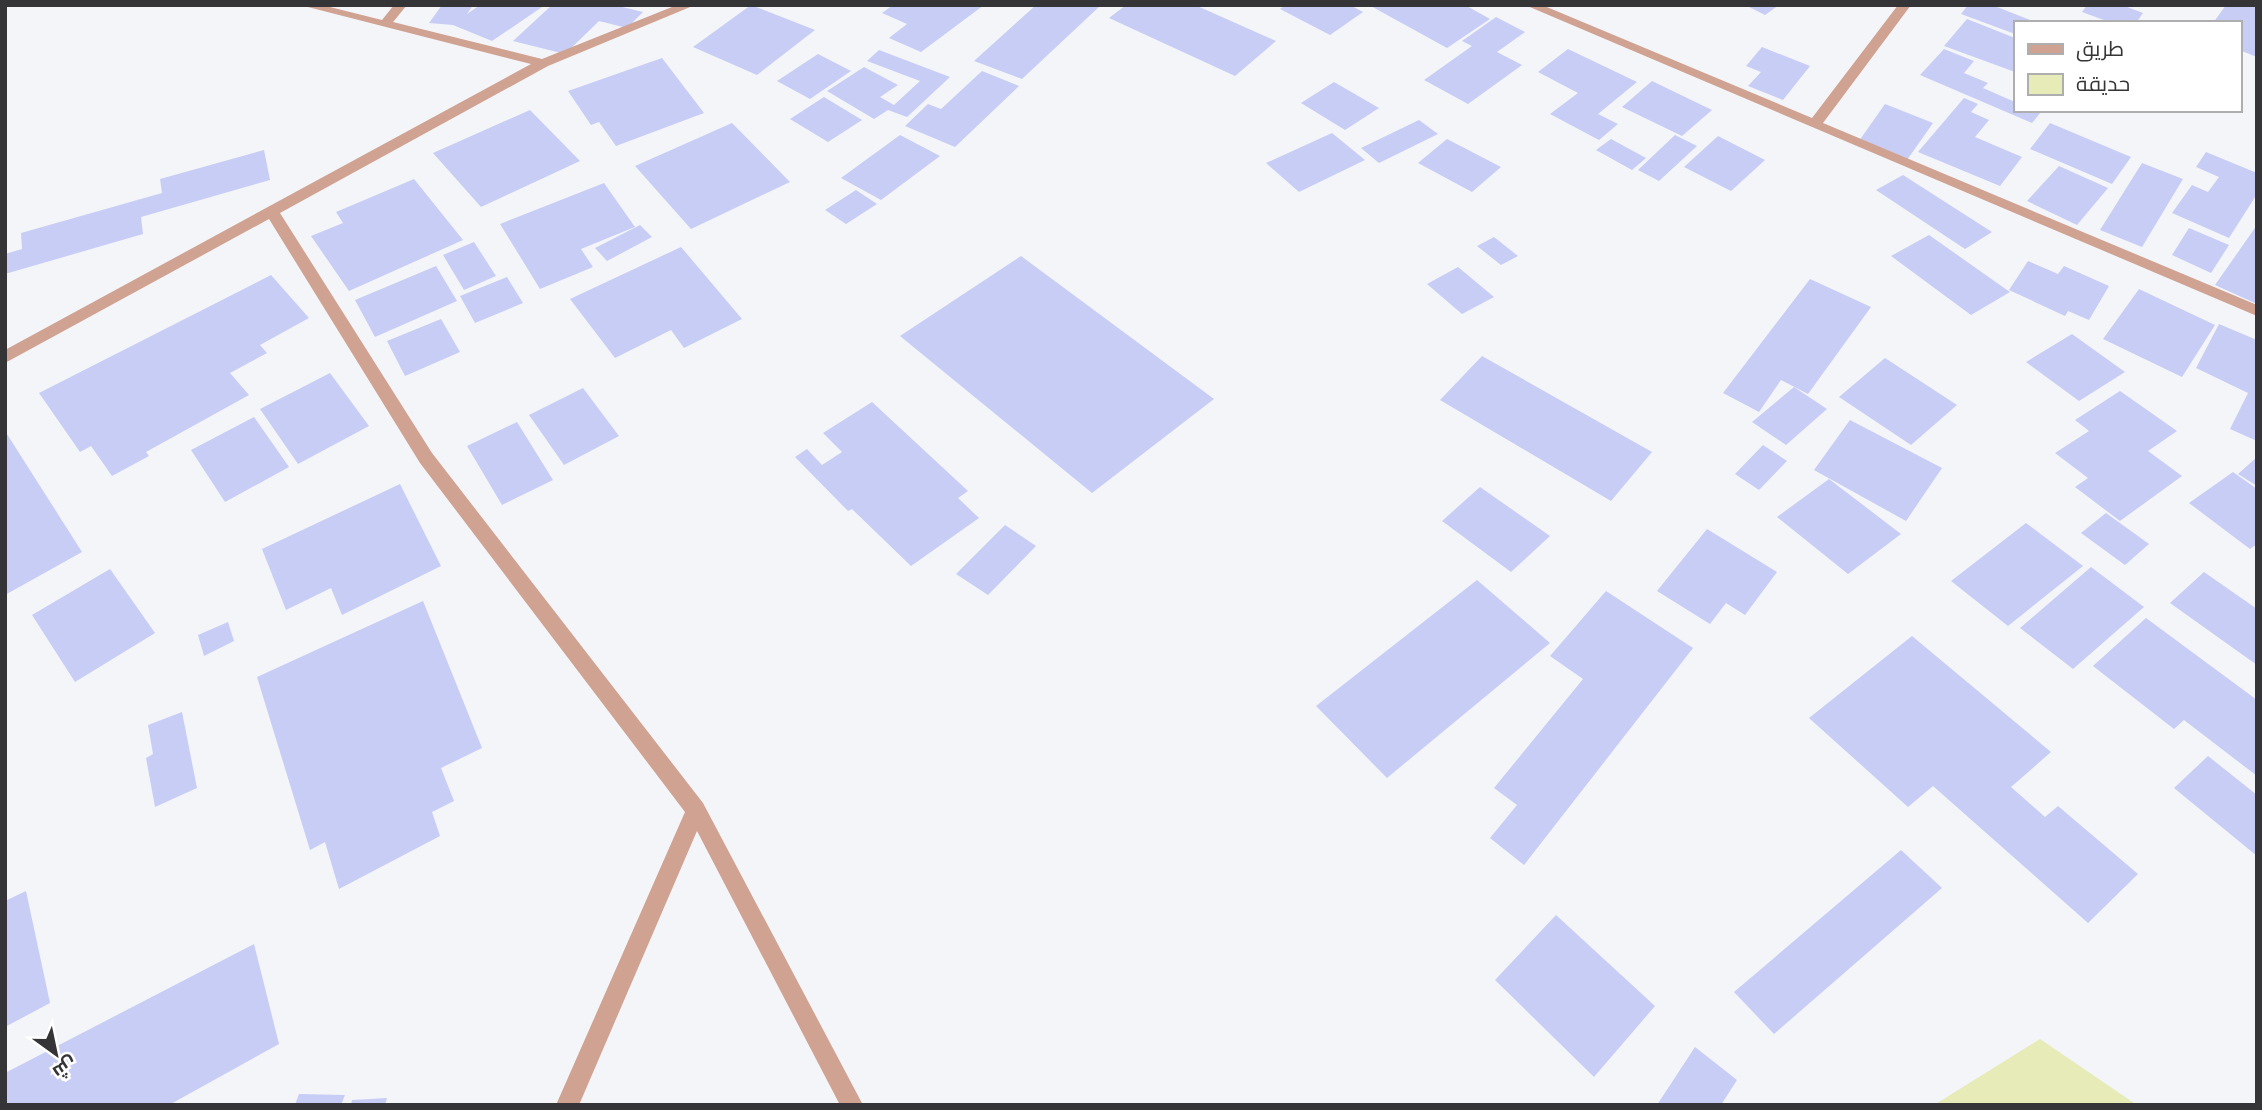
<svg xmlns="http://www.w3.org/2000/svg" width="2262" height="1110" font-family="'Alegreya Sans',Cairo,sans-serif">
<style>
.green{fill:#e6ebb8}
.building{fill:#c8cdf6}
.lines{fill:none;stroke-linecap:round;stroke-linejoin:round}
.minor{fill:#d0a292;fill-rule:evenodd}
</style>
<rect width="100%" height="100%" fill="#f4f5f9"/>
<polygon class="green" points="2040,1039 2137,1105 1934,1105"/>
<g class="building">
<polygon points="442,5 473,5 467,14 480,5 545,5 492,41 453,25 429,23"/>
<polygon points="552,5 614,5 643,12 627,28 599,21 565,54 513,41"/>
<polygon points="751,5 815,30 757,75 693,47"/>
<polygon points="893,5 984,5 921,52 889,38 907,24 882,13"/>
<polygon points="1036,5 1101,5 1022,79 974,61"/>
<polygon points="1126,5 1195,5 1276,41 1235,76 1109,18"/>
<polygon points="1285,5 1350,5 1363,12 1330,35 1280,9"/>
<polygon points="1369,5 1465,5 1490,19 1447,48"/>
<polygon points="1745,5 1779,5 1765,15"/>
<polygon points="1968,5 1992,5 2038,23 2015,23 2015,34 1961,14"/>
<polygon points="2087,5 2122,5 2143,13 2136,23 2112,23 2082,12"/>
<polygon points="2226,5 2257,5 2257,57 2239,50 2239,23 2213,23"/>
<polygon points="1496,17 1525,32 1497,52 1522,65 1468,104 1424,80 1472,46 1462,41"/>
<polygon points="1967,19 2015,38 2015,72 1944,46"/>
<polygon points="1762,47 1810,66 1783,100 1748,86 1761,72 1746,66"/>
<polygon points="1568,49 1637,82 1598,114 1618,124 1599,140 1550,114 1578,93 1538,72"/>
<polygon points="1944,49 1974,61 1964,73 1988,83 1983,88 2015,102 2015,110 2041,112 2032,123 1920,75"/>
<polygon points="879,50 950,77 907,117 888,110 874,119 827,91 864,67 898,85 880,97 894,105 920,81 867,61"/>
<polygon points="818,54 851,71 810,99 777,81"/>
<polygon points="662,58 704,113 616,146 599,122 591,125 568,91"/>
<polygon points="982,71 1019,86 955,147 905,126 928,104 941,109"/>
<polygon points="1652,81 1712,110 1682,136 1622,107"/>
<polygon points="1334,82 1379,108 1345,130 1301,103"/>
<polygon points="824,97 862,120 828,142 790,119"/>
<polygon points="1964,98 1978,104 1971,112 1989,120 1975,137 2022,157 2000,186 1918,152"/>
<polygon points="1885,104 1933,123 1907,160 1859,141"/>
<polygon points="530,110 580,161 481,207 433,153"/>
<polygon points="1419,120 1438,134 1379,163 1361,148"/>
<polygon points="732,123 790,182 691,229 635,166"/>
<polygon points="2050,123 2131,157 2112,184 2030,149"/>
<polygon points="1332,133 1365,160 1299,192 1266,163"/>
<polygon points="900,135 940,156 881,200 841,178"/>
<polygon points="1675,135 1697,146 1659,181 1638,170"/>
<polygon points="1718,136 1765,160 1731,191 1684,167"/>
<polygon points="1447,139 1501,167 1472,192 1418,163"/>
<polygon points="1611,139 1646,158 1632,170 1596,150"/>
<polygon points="264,150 270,180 141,217 143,234 5,274 5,254 22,249 21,233 162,193 160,179"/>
<polygon points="2206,152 2257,173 2257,194 2229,238 2172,213 2192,185 2208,192 2219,177 2196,167"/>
<polygon points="2142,163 2183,179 2142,247 2100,230"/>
<polygon points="2059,166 2108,188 2077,225 2027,201"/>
<polygon points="1903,175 1992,232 1965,249 1876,190"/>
<polygon points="414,179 463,240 349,291 311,236 343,223 336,212"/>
<polygon points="604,183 635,227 581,249 593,267 540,289 500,224"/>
<polygon points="856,190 877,204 846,224 825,210"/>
<polygon points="640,225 652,237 607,261 595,248"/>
<polygon points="2257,225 2257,304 2215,285"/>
<polygon points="2189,228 2229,245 2211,273 2172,255"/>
<polygon points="1929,235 2007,290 2010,292 1971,315 1891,256"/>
<polygon points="1494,237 1518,256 1501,265 1477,246"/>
<polygon points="474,242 496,276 464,290 443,255"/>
<polygon points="681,247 742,319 684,348 671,330 615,358 570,299"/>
<polygon points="1021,256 1214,399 1092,493 900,336"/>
<polygon points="2028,261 2058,274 2064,266 2109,286 2089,320 2068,311 2065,316 2009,290"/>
<polygon points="436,266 457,301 375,337 355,300"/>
<polygon points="1458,267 1494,297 1462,314 1427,284"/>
<polygon points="271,275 309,318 260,345 267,353 230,373 249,395 146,452 149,456 112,476 91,446 80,452 39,393"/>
<polygon points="507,277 523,303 475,323 460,296"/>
<polygon points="1810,279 1871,307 1808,394 1781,380 1759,412 1723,393"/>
<polygon points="2139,289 2215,325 2182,377 2103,339"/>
<polygon points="441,319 460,352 405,376 387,341"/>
<polygon points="2219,324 2257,340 2257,441 2230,429 2248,393 2196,368"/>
<polygon points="2072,334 2125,372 2079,401 2026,362"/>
<polygon points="1482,356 1652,452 1611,501 1440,400"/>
<polygon points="1885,358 1957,405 1911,445 1839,397"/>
<polygon points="330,373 369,426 298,464 260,409"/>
<polygon points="1794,387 1827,409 1786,445 1752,422"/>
<polygon points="583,388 619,436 564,465 529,415"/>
<polygon points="2120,391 2177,431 2148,451 2182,476 2120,521 2075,487 2088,478 2055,453 2089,431 2075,420"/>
<polygon points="872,402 968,491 958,498 979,518 911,566 852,509 848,511 795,457 807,449 822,465 842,452 823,433"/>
<polygon points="254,417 289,467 225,502 191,450"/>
<polygon points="1850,420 1942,468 1906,521 1814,470"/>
<polygon points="517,422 553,480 502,505 467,446"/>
<polygon points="5,431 82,552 5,595"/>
<polygon points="1763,445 1787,461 1759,490 1735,474"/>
<polygon points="2257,457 2257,486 2238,474"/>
<polygon points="2233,472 2257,489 2257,544 2250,549 2189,503"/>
<polygon points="1829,479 1901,534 1848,574 1777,517"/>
<polygon points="400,484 441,566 342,615 331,588 286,610 262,549"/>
<polygon points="1480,487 1550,536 1511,572 1442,521"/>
<polygon points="2106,513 2149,544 2125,565 2081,533"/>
<polygon points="2026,523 2083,566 2008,626 1951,581"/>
<polygon points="1005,525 1036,546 988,595 956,574"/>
<polygon points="1707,529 1777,572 1745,615 1726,603 1710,624 1657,591"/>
<polygon points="2091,567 2144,607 2073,669 2020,628"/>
<polygon points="110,569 155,633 75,682 32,615"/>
<polygon points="2204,572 2257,609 2257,665 2170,603"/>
<polygon points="1477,580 1550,643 1387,778 1316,706"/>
<polygon points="1606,591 1693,648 1524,865 1490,838 1517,805 1494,788 1583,679 1550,656"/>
<polygon points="423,601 482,748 441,768 454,801 432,812 440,836 339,889 325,842 310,850 257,677"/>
<polygon points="2146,618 2257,700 2257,776 2184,720 2174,729 2093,666"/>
<polygon points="228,622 234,641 204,656 198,635"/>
<polygon points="1912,636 2051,752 2011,787 2045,817 2058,806 2138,874 2088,923 1933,786 1908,807 1809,718"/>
<polygon points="182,712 197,788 155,807 146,758 153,754 148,725"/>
<polygon points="2208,756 2257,795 2257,856 2174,788"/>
<polygon points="1901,850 1942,888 1774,1034 1734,992"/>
<polygon points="26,891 50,1003 5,1027 5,901"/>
<polygon points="1556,915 1655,1006 1594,1077 1495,980"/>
<polygon points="254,944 279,1044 169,1105 5,1105 5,1073"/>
<polygon points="1695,1047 1737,1080 1721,1105 1657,1105"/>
<polygon points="299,1094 345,1095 341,1105 295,1105"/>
<polygon points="387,1098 385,1105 351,1105 352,1100"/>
</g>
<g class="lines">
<g class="minor">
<polygon points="300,5 322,5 382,20 394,5 407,5 393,22 542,59 677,5 695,5 548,66 280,213 432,453 703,803 863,1105 840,1105 697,831 579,1105 556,1105 685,812 420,463 269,219 5,363 5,350 531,64"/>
<polygon points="1525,5 1542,5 1812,118 1898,5 1911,5 1823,123 2257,305 2257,316"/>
</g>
</g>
<rect width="2262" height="1110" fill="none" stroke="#353537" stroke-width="14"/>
<rect x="2014" y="21" width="228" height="91" fill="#ffffff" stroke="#aeaeaf" stroke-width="2"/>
<rect x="2028" y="44" width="35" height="10" fill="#d0a292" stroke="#aeaeaf" stroke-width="2"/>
<text x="2076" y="56" font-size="21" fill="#353537">طريق</text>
<rect x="2028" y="74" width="35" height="21" fill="#e6ebb8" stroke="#aeaeaf" stroke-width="2"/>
<text x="2076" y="91" font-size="21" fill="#353537">حديقة</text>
<g transform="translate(56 1054) rotate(147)" stroke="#ffffff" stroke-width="5" paint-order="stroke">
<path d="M0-5L12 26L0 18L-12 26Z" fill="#353537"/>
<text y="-10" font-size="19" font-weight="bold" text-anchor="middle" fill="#353537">ش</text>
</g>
</svg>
